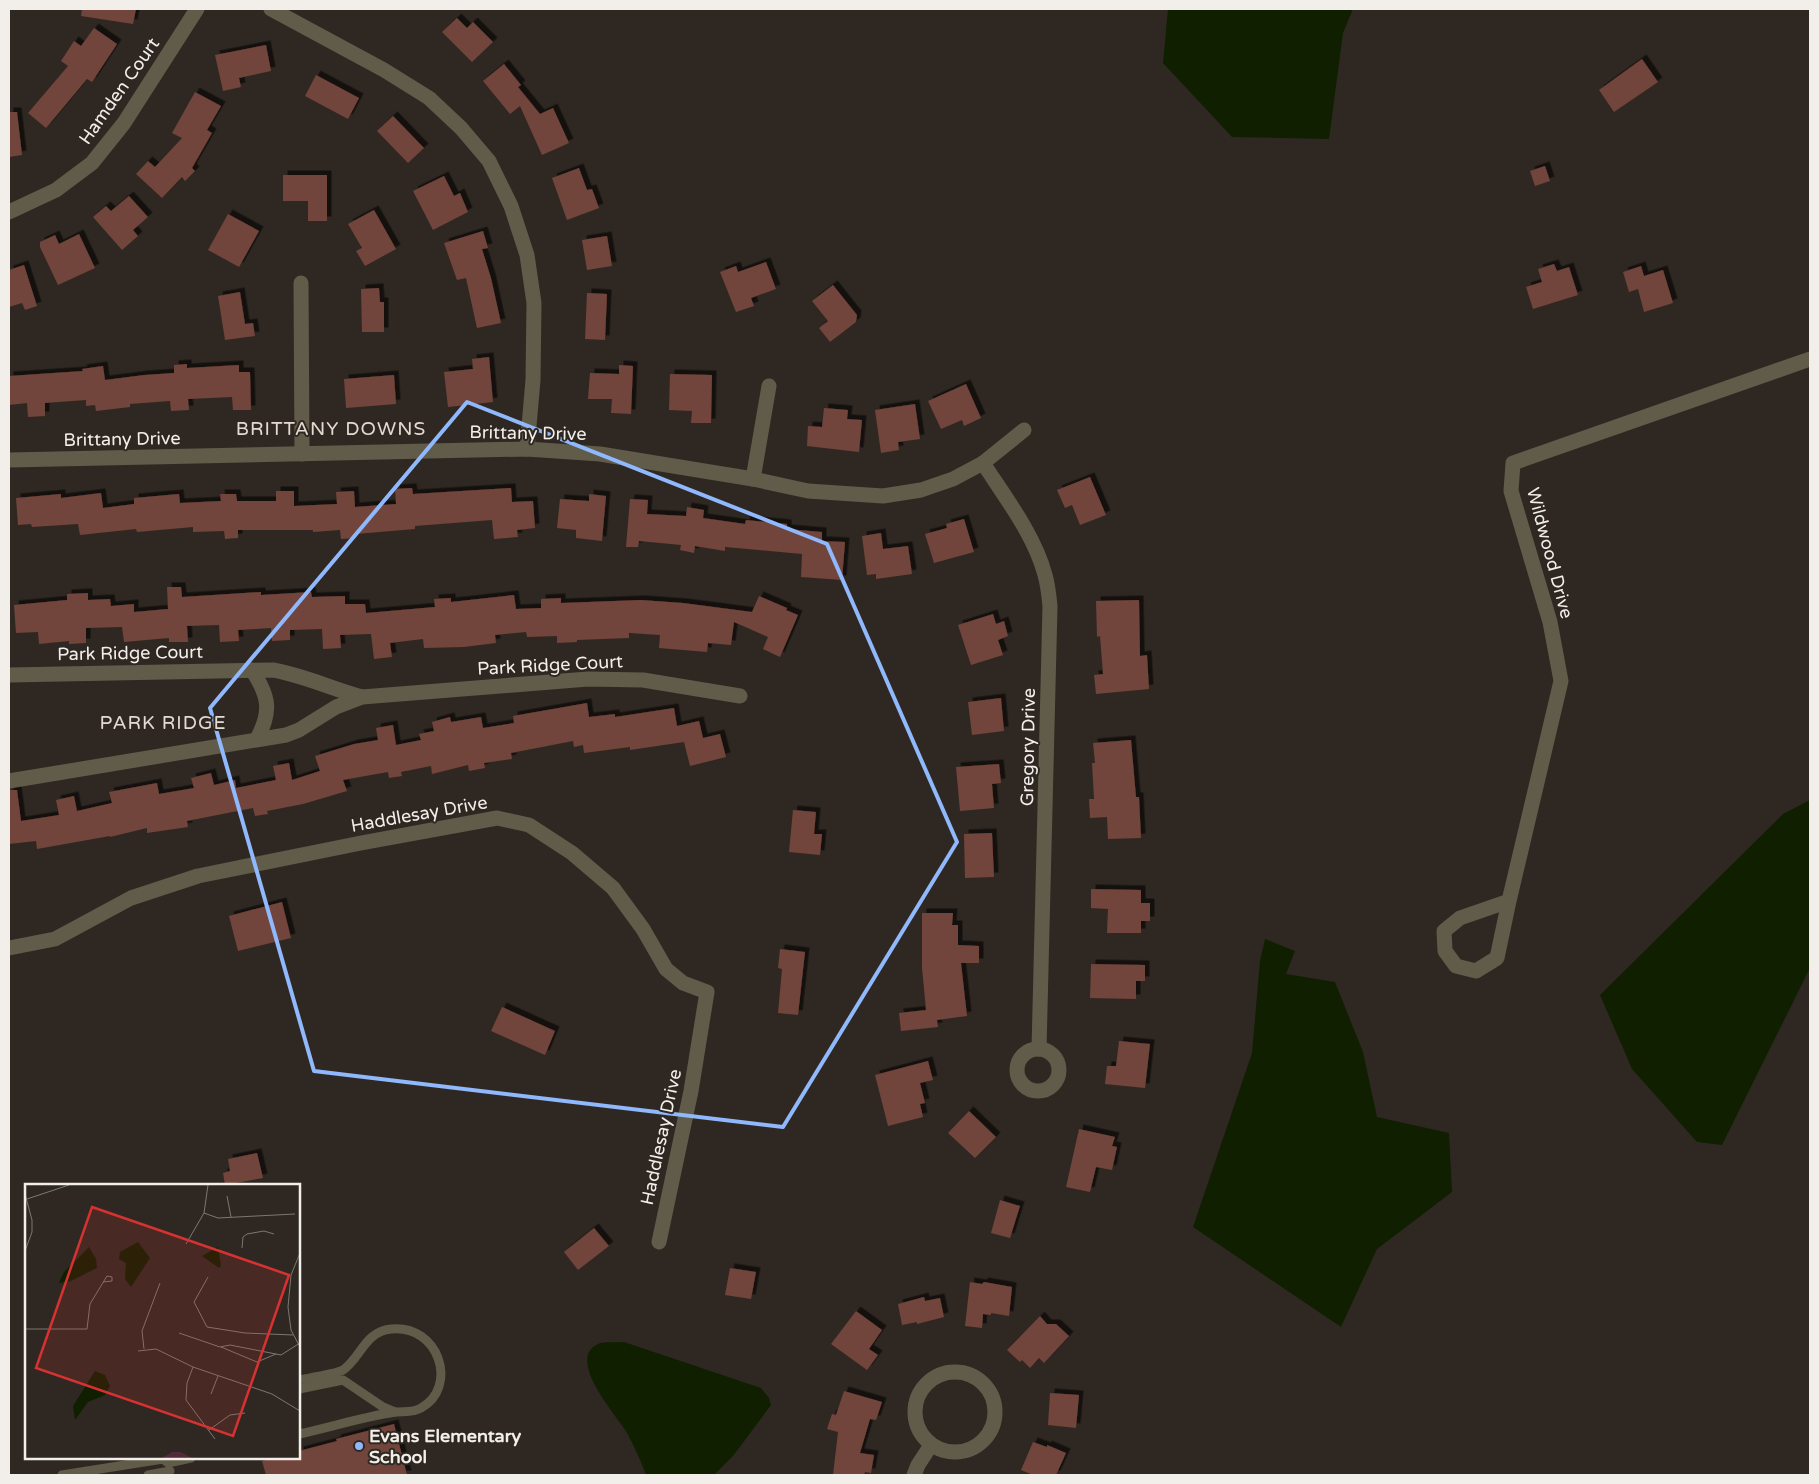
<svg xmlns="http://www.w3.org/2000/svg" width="1819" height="1484" font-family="'Varela Round',sans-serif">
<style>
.water{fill:#0f1f00}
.building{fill:#71443b;filter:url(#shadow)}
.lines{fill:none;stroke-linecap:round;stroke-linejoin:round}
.lane{stroke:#605c49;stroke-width:9}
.street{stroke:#605c49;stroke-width:15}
.marked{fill:none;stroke:#8fb8fd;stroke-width:4;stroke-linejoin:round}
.poi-dot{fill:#8fb8fd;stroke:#2f2822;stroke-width:2}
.labels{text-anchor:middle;stroke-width:4;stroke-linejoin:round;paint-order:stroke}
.street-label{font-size:18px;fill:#f2eeea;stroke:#2f2822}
.poi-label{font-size:18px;font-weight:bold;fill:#f2eeea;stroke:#2f2822;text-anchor:start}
.neighbourhood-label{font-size:19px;letter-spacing:1px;fill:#e3dad2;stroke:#2f2822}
.inset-road{fill:none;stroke:#7d7772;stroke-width:1}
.view{fill:#d73232;fill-opacity:0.15;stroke:#d73232;stroke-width:2.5}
.inset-edge{fill:none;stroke:#f2eeea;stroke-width:2.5}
</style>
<defs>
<filter id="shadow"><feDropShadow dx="4.5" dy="-4.5" stdDeviation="0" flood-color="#0009"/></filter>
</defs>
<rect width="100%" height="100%" fill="#2f2822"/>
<g class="water">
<polygon points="1168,9 1353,9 1343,33 1329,139 1232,137 1163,63"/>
<polygon points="1810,800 1810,968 1722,1145 1697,1142 1632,1069 1600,995 1783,814"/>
<polygon points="1265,939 1295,951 1286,974 1335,982 1363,1052 1377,1117 1449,1133 1452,1192 1377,1249 1341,1327 1193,1227 1252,1053 1260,961"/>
<path d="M624 1342 761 1388 769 1398 771 1405 733 1456 714 1475H646C641 1461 634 1446 627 1433 617 1416 565 1359 598 1344 604 1341 617 1343 624 1342Z"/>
</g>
<g class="building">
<polygon points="82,9 136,9 133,24 81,16"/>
<polygon points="457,18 467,28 473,22 493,42 472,62 442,32"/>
<polygon points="94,28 117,44 92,82 87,79 46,128 28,113 68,66 61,61 74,41 81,46"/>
<polygon points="266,45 271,71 239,78 241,87 223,91 215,55"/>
<polygon points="1642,59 1658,82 1614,112 1599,90"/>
<polygon points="504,64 521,85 518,87 540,114 553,108 569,143 542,155 520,106 510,114 483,81"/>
<polygon points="316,75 359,98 348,119 305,96"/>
<polygon points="195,92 221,106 207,130 212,133 192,168 195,171 185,181 182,177 162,198 136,174 148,161 155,167 182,138 172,133"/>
<polygon points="9,112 17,112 22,155 9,157"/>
<polygon points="393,116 424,148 408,163 377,131"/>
<polygon points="1545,166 1550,181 1535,186 1530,171"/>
<polygon points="579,168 587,190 592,189 599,208 567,220 552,178"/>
<polygon points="283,175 327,175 327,221 308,221 308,201 283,201"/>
<polygon points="444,176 454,196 460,193 468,212 433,230 413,191"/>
<polygon points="129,196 148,217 133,230 138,236 122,250 93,217 106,206 111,211"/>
<polygon points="374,210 396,249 365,266 356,251 362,248 348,224"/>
<polygon points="228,214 259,231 239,267 208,250"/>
<polygon points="483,231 488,248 482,249 491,278 501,323 477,328 466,278 457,280 444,243"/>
<polygon points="79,234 95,268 58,285 40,247 40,242 55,235 59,244"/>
<polygon points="607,236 612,266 587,270 582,240"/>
<polygon points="766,262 776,289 751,298 754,306 736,312 720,272 736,266 738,272"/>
<polygon points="1554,264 1557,271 1569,267 1578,295 1533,309 1526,287 1542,282 1538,269"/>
<polygon points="24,265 37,306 25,310 22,303 9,307 9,270"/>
<polygon points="1641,266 1644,276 1663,270 1673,303 1644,312 1638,289 1629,292 1623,272"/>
<polygon points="833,285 857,315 856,322 830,342 819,328 828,321 812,301"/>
<polygon points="379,288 380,302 384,302 384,332 362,332 361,289"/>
<polygon points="240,292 245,324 253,323 255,336 225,340 218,296"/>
<polygon points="587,293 607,294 605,340 585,339"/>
<polygon points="489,357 493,402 448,407 444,372 473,369 472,359"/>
<polygon points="187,364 187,368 239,365 239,372 250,372 251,410 233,410 232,397 188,399 189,410 171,411 170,401 130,404 130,407 96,411 95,405 86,406 86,400 45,403 45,416 28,417 27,403 9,405 9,376 83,371 82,369 103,366 105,380 144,375 174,373 174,365"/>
<polygon points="619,365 633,366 631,414 611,413 612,399 588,399 590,373 619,374"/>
<polygon points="670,374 712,375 711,423 691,423 692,411 669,410"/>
<polygon points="394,375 396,404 346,408 344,379"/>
<polygon points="966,384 981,418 964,426 962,420 941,429 928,401"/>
<polygon points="915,404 920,439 898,442 899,450 881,453 875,410"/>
<polygon points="824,408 848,410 847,419 862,420 859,452 807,446 808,426 822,427"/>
<polygon points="1090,477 1106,515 1080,525 1072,505 1065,508 1057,490"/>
<polygon points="412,488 413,494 511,488 512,502 533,501 535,528 517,530 518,537 494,539 492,520 415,526 415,529 356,534 356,538 341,539 340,530 313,532 313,530 238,530 238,538 225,539 224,531 193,532 193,527 137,532 136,529 80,535 78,524 32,527 31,524 18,525 16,498 61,494 61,498 101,493 103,508 134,504 134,498 179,494 180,503 221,501 220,494 236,494 237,501 276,501 276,491 294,491 294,506 337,504 336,492 354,491 355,507 396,504 395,489"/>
<polygon points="589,494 606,496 602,541 576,538 576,530 557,528 560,499 589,501"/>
<polygon points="630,499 648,500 647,514 686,516 687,507 704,510 703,518 745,524 746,520 787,524 787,529 822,532 822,541 845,542 842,580 801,577 802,554 725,547 725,551 695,546 694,553 680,550 681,545 639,541 638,547 626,547"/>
<polygon points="964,519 974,552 934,563 925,534 947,528 946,524"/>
<polygon points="881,533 883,549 908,546 912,574 876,579 876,574 867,575 862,536"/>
<polygon points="167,587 181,587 182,597 261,592 261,595 311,592 312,597 345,596 345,604 365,604 366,613 435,607 434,599 451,598 451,602 514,595 516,609 541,608 541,599 561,598 561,603 641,600 683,603 752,612 759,596 787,608 786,610 798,615 780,657 763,649 768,637 734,622 731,645 708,643 707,652 659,648 660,635 629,633 629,638 577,640 577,642 557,643 557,636 527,637 526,632 495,635 496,643 464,647 424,648 423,639 390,643 392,657 374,659 371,634 340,635 341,648 323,649 322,629 290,630 290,640 272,641 271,628 238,630 239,641 220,642 219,625 187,626 188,642 169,642 169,638 124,642 122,627 86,628 86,643 69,644 69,641 39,644 38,632 16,633 14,605 67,600 67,594 88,593 88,600 110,599 111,606 134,604 134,612 168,609"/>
<polygon points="1139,600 1140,656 1147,655 1149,689 1096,694 1094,675 1103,674 1100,636 1097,637 1096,601"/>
<polygon points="993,614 996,624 1004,621 1008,636 998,640 1003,655 971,665 958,625"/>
<polygon points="1001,698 1004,731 972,735 968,702"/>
<polygon points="587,703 589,717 615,714 615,717 674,708 677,726 699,721 703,738 720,734 726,757 690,766 684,742 630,750 630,747 584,753 583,745 574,747 573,741 511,753 512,759 484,763 485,768 469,771 468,765 432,774 431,766 401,772 402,776 389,778 388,772 343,780 347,791 303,804 267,811 268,814 255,816 253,808 187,821 188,827 147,833 147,828 110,837 110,836 37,849 36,841 9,844 9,790 17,790 21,821 59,815 56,800 74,796 77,811 112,803 109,792 157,783 159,794 194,788 191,778 211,773 214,785 235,780 236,788 276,780 273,766 289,763 292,780 320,771 315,756 354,744 378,740 376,728 393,725 396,745 421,740 419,734 434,731 432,722 450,717 451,722 481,717 483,728 514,723 513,716"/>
<polygon points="1131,740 1136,797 1139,797 1141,838 1108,839 1107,817 1090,818 1089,799 1094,799 1092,763 1095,763 1093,743"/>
<polygon points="999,764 1001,783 992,784 994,808 960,811 956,767"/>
<polygon points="793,810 816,812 814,834 822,834 820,855 789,852"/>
<polygon points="992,833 994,877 965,878 964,834"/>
<polygon points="1091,889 1141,890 1141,903 1150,903 1150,921 1141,921 1141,933 1107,933 1108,909 1091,908"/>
<polygon points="282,902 291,938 238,951 229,916"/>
<polygon points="922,913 953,913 952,925 958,925 958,945 979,946 979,963 961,963 967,1016 937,1020 938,1027 901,1031 899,1013 926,1010 922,968"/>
<polygon points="780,949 805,952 798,1015 778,1013 782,969 778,968"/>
<polygon points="1091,964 1145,965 1145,981 1136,981 1136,999 1090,998"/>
<polygon points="502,1007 555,1031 545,1055 491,1031"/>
<polygon points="1119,1041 1150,1044 1145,1088 1105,1084 1107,1066 1116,1066"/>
<polygon points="928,1061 933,1080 920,1083 925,1103 920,1104 923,1117 888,1126 875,1075"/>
<polygon points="969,1111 996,1137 975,1158 948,1133"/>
<polygon points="1079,1129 1115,1137 1112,1146 1117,1147 1112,1170 1096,1167 1090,1192 1066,1187"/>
<polygon points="257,1153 263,1178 225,1185 223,1173 230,1171 228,1159"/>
<polygon points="1000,1200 1020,1206 1010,1238 991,1233"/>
<polygon points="594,1228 609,1246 578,1270 564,1252"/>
<polygon points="730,1268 756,1272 751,1299 725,1295"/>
<polygon points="970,1282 982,1284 984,1282 1012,1287 1009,1316 991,1313 991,1315 983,1314 982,1328 965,1326"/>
<polygon points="924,1297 925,1301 940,1298 944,1317 917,1324 917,1322 902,1325 898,1304"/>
<polygon points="856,1311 882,1330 869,1349 878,1355 867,1370 831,1344"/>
<polygon points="1040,1316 1047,1324 1056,1324 1069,1336 1044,1363 1039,1358 1030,1368 1022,1360 1020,1362 1007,1350"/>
<polygon points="844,1391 882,1402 876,1420 870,1419 860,1453 874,1455 871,1473 865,1472 864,1475 833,1475 838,1432 827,1429 832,1414 836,1415"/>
<polygon points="1050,1393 1079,1395 1076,1428 1048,1425"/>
<polygon points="394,1424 407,1475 266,1475 262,1461 274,1458 299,1458 299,1451 337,1441 336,1439"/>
<polygon points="1033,1442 1047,1447 1047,1445 1066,1453 1056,1475 1033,1475 1021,1470"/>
</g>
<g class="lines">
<g class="lane">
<path d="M299 1380C309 1378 336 1374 343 1370 361 1358 364 1332 391 1329 439 1324 459 1387 421 1408 413 1413 404 1411 395 1412 363 1417 331 1427 299 1434"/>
<polyline points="299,1389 343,1380 383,1407 395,1412"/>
<polyline points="62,1475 163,1459 168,1463 191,1458"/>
<polyline points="148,1475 170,1471"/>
</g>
<g class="street">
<polyline points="271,9 384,70 429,98 461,128 489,161 511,206 527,255 534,303 533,380 527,449"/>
<polyline points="9,212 56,190 92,163 124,123 197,9"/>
<polyline points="301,283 302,454"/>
<polyline points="9,460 527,449 600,454 753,479 808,491 883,496 921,490 953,479 983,463 1024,430"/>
<path d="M983 463C1005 497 1035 536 1045 575 1048 585 1049 596 1050 606L1039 1049"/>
<polyline points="753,479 769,386"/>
<path d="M252 670C269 696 272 711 257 739"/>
<path d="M9 675 273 670C303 675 332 689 362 697"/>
<polyline points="9,781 286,735 299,730 336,707 362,697 588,679 643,680 740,696"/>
<polyline points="1509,901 1460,918 1444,931 1445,951 1456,966 1476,971 1497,958 1509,901 1561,681 1550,622 1511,491 1513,463 1810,359"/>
<polyline points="9,948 55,939 131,898 198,876 361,843 497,818 529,825 572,853 613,888 643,929 666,969 683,983 707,992 691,1091 659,1242"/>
<circle cx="1038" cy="1070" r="21"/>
<circle cx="955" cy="1412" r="40"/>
<polyline points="914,1475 918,1465 931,1445"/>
</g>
</g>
<path class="marked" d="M467 402 827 544 957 842 783 1127 314 1071 210 708Z"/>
<circle class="poi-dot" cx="359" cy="1446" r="5"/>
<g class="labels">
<g class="street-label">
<text transform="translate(119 91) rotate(-55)" y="6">Hamden Court</text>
<text transform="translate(528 433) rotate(1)" y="6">Brittany Drive</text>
<text transform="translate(122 439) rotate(-1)" y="6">Brittany Drive</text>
<text transform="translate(1550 553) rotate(75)" y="6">Wildwood Drive</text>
<text transform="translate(130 653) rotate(-1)" y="6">Park Ridge Court</text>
<text transform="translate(550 665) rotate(-3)" y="6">Park Ridge Court</text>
<text transform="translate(1028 747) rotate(-89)" y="6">Gregory Drive</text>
<text transform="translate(419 814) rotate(-10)" y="6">Haddlesay Drive</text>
<text transform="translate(661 1137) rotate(-78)" y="6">Haddlesay Drive</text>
</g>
<g class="poi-label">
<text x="369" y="1442">Evans Elementary<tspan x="369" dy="21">School</tspan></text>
</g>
<g class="neighbourhood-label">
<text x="331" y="435">BRITTANY DOWNS</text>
<text x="163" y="729">PARK RIDGE</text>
</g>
</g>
<g transform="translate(25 1184)">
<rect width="275" height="275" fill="#2f2822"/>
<path d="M147 268H156L167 274H137Z" fill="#532a38"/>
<path d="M113 58 125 74 106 103 100 95 101 79 94 75 95 68ZM64 63 71 75 72 84 46 97 34 99 39 88ZM193 63 196 82 194 84 177 72ZM70 187 80 191 85 202 80 211 63 218 50 236 48 222Z" fill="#0f1f00"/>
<path class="inset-road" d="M0 10 7 36V48L0 67M202 12 206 33M2 15 44 1M179 29 193 34 270 30M161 60 179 29 183 1M217 64 218 53 222 50 239 47 249 50M275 69 266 91 263 123 266 146 275 163M183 93 169 118 182 143 220 149 268 151M0 145H62L65 120 82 92 87 93V97L78 98M154 149 195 163 205 161 256 171 275 159M196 163 232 178 251 170M119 165 117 147 135 99M113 167 131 165 168 183 247 210 275 227M168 183 162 199 161 216 190 255M186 210 193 192M184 246 205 231 220 229"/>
<path class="view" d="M67 23 264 91 208 252 11 184Z"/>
<rect width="275" height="275" class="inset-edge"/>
</g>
<rect width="1819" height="1484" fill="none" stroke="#f2eeea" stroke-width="20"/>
</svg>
